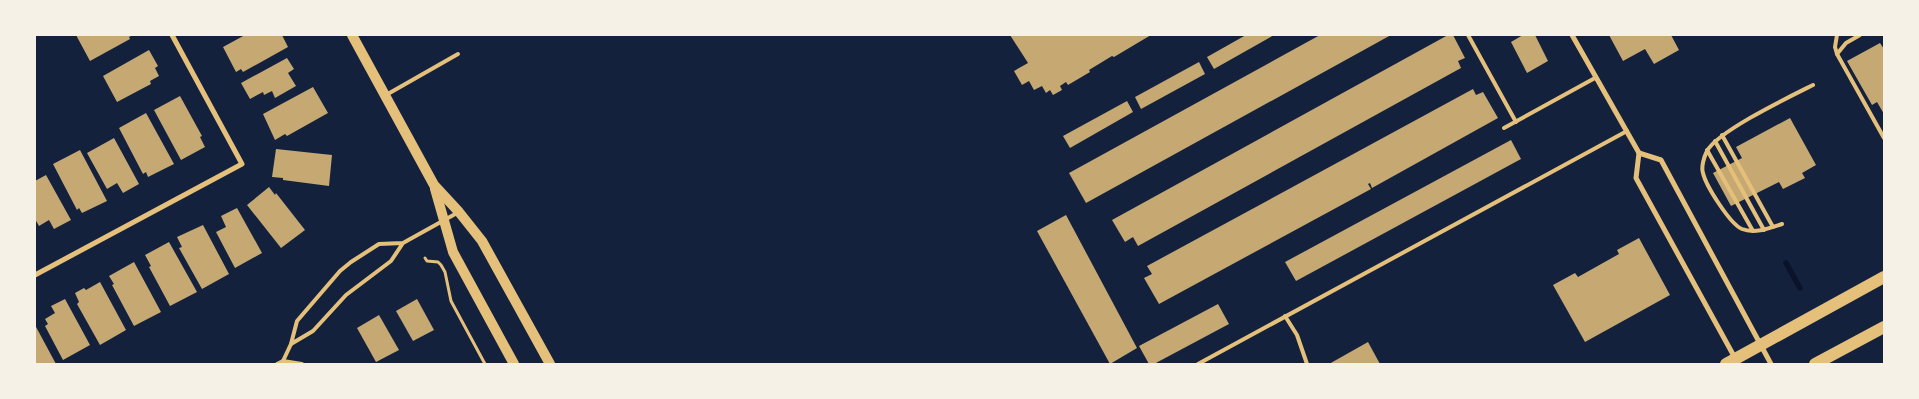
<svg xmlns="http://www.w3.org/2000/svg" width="1919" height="399" font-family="Lato,sans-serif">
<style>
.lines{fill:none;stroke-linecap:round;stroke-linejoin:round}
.stream{stroke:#0b132b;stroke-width:5.5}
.building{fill:#c6a872}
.path{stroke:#e5c07b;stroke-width:3}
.service{stroke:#e5c07b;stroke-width:4}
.minor{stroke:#e5c07b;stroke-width:5}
.secondary{stroke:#e5c07b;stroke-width:10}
.primary{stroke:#e5c07b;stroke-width:12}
</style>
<rect width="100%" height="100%" fill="#14213d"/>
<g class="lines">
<polyline class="stream" points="1786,263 1800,288"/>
</g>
<g class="building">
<polygon points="76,35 133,35 129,37 130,39 90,61"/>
<polygon points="245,35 282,35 288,47 243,72 241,69 236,72 223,47"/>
<polygon points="1010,35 1151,35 1114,57 1112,56 1089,70 1090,72 1068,85 1066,82 1060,86 1062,90 1053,95 1050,90 1046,93 1042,86 1034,90 1029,81 1022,85 1014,71 1028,63"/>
<polygon points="1246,35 1274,35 1214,69 1207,57"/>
<polygon points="1320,35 1391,35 1086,203 1069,173"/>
<polygon points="1448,35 1453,35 1465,58 1458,61 1461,68 1138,246 1133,237 1125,242 1112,220"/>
<polygon points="1523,35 1535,35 1548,61 1527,73 1511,42"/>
<polygon points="1609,35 1671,35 1679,50 1654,64 1645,49 1623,61"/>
<polygon points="1880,43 1884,49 1884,114 1877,102 1872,105 1847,61"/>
<polygon points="149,50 158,66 155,68 159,76 150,81 151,84 117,102 103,76"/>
<polygon points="287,58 294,69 288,73 296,86 275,98 272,91 264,95 263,92 250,99 241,83"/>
<polygon points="1199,62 1205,74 1141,109 1135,97"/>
<polygon points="313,87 328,113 287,136 285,134 275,140 263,114"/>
<polygon points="1473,89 1476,95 1483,92 1498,118 1372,188 1370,183 1368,184 1371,189 1159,304 1144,278 1152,274 1147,266"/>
<polygon points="180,96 202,136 200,137 205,147 181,160 154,110"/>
<polygon points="1127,101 1133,112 1070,148 1063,136"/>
<polygon points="146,113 174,164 148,177 146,172 143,174 119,128"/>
<polygon points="1790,118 1816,165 1802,173 1805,178 1783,189 1779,182 1731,206 1713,173 1742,158 1736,147"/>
<polygon points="114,138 139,184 123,193 117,183 107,189 87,153"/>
<polygon points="1511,140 1521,159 1296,281 1285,262"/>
<polygon points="276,149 332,155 329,186 283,180 283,178 272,177"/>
<polygon points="80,150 107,201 82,213 79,208 77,210 53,164"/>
<polygon points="46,175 71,220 54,229 49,220 39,226 35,219 35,181"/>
<polygon points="269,187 275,195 276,193 305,230 281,248 247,205"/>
<polygon points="237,208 262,253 235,268 216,232 226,227 221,216"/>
<polygon points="1066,215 1137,348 1110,364 1037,231"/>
<polygon points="203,225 229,274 202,289 179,248 182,247 177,237"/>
<polygon points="1639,238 1670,295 1585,342 1553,285 1575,273 1578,277 1619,254 1617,250"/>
<polygon points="169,242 197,292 170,306 149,267 151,266 145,255"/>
<polygon points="134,262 161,312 134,326 112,285 114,284 109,276"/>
<polygon points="100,282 126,330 100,345 77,304 79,302 75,293 84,288 86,290"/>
<polygon points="65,299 90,345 63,360 45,326 48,324 45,319 55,313 51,306"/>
<polygon points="417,299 434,330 413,341 396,311"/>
<polygon points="1218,304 1229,324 1154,364 1149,364 1139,346"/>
<polygon points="379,315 399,350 376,362 357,328"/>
<polygon points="35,325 56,364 35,364"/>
<polygon points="1368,342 1380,364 1329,364"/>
</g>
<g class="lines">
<polyline class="path" points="425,258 427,261 438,262 441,265 445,272 451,301 485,364"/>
<g class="service">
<polyline points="1468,35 1516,122"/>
<polyline points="1837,35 1835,47 1837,54 1884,138"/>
<polyline points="1837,54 1846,43 1860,35"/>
<polyline points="386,95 458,54"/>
<polyline points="1504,128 1595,78"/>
<polyline points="1722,135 1773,227"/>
<polyline points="1715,141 1764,230"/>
<polyline points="1707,150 1753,231"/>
<path d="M1782 224C1770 228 1755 234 1742 229 1730 224 1706 186 1703 173 1701 167 1704 157 1707 151 1718 131 1789 97 1813 85"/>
<polyline points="403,243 379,244 351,262 340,271 297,321 291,344 313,331 346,295 391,261 403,243 457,213"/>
<polyline points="1285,316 1297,335 1307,364"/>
<polyline points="283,361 291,344"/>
<polyline points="277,364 283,361 302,364"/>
<polyline points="1198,364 1627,131"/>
</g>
<g class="minor">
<polyline points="1572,35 1639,153 1636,178 1735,358"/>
<polyline points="1639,153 1661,160 1771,364"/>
<polyline points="35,275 242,164 172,35"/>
</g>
<g class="secondary">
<polyline points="352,35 434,185 459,212 482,241 550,364"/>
<polyline points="435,189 453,252 514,364"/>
</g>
<g class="primary">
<polyline points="1726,364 1884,277"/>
<polyline points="1815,364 1884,327"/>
</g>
</g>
<rect width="1919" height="399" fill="none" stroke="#f6f1e7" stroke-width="72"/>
</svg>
